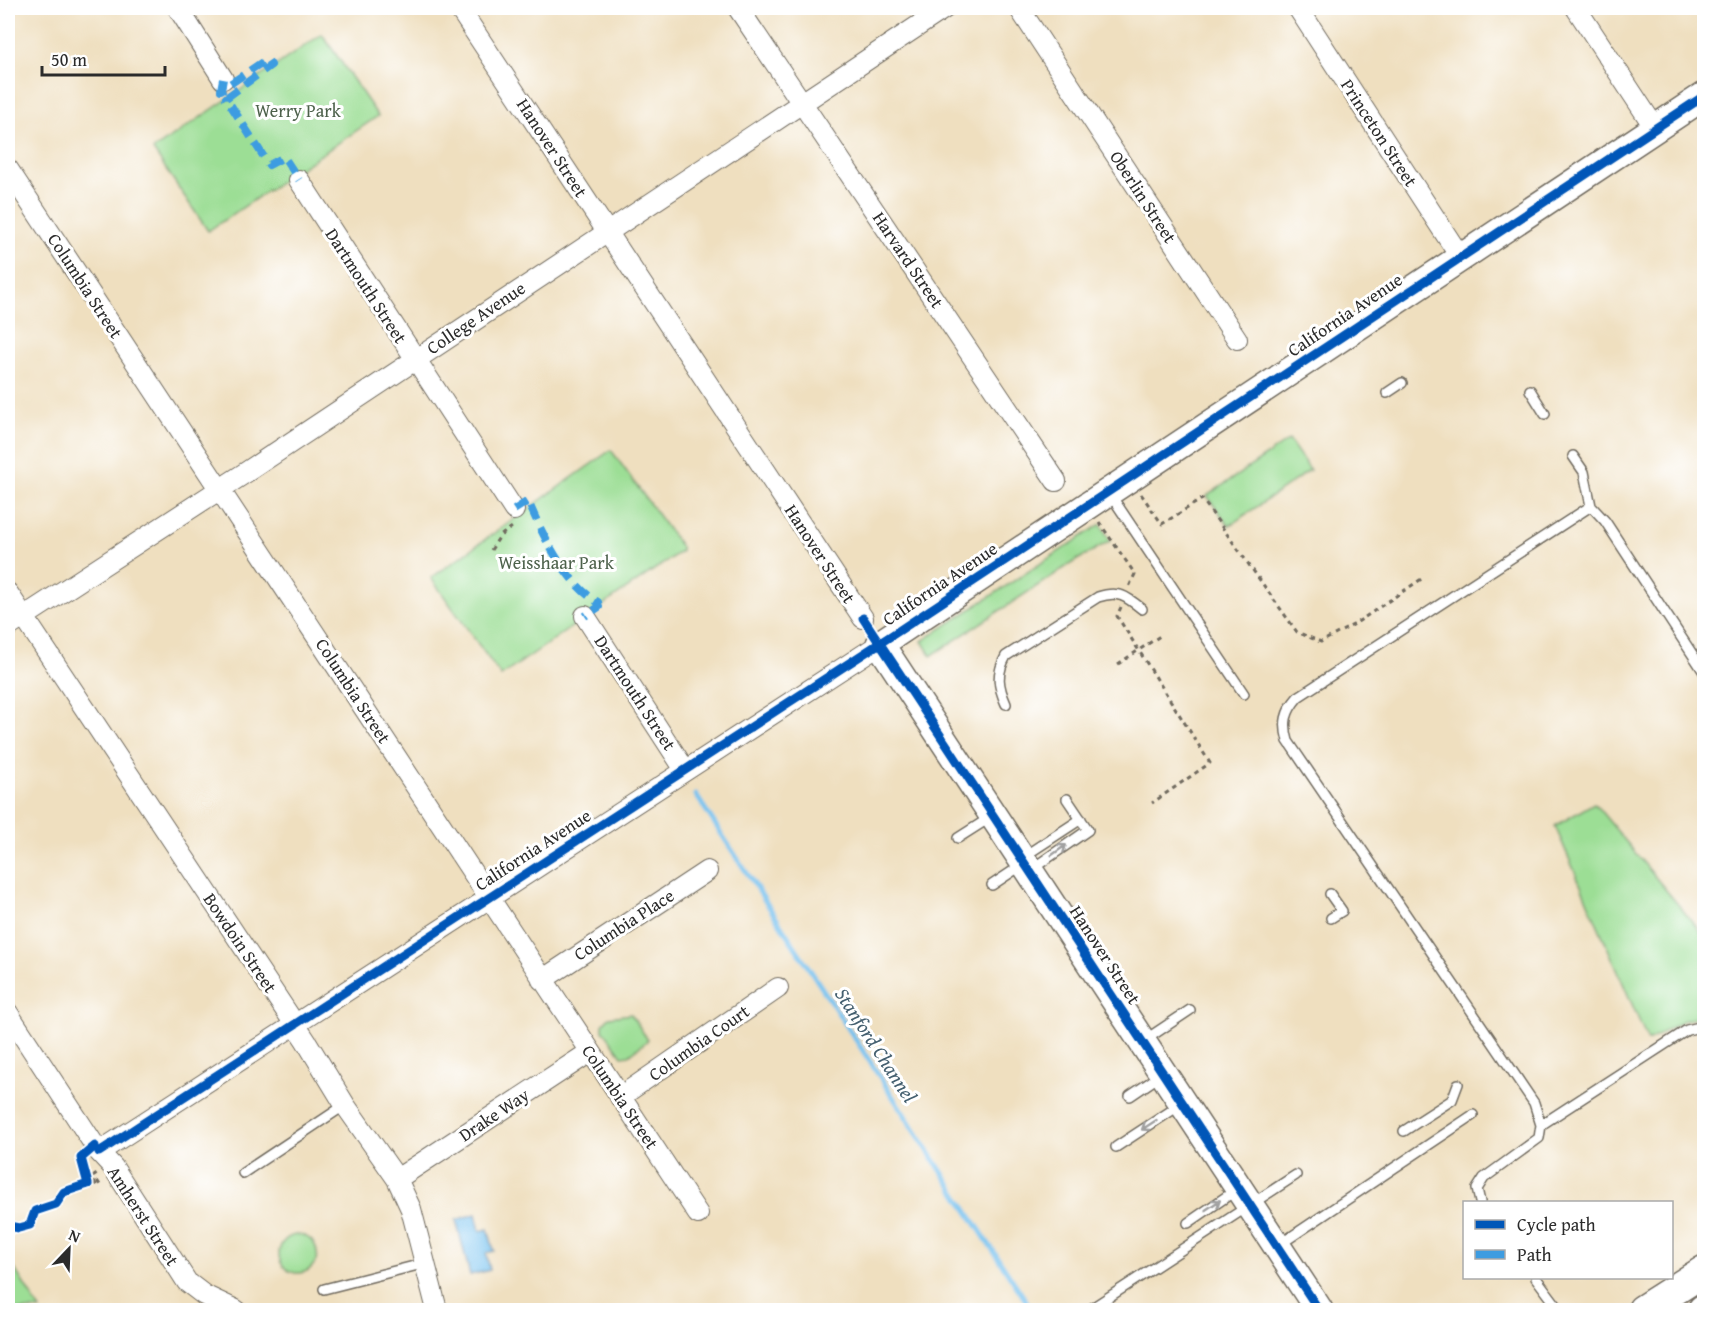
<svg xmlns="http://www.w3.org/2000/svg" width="1712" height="1318" viewBox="0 0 1712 1318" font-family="'Gentium Book Plus',serif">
<rect width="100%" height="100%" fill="#fff"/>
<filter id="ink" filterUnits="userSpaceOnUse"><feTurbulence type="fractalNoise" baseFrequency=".0167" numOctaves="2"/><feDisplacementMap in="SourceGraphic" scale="12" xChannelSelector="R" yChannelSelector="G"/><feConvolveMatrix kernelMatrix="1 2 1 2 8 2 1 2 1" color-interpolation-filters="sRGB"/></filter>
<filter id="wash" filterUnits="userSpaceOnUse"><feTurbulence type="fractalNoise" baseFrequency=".008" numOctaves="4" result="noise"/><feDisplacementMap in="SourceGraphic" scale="24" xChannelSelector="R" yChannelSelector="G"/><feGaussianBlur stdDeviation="1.35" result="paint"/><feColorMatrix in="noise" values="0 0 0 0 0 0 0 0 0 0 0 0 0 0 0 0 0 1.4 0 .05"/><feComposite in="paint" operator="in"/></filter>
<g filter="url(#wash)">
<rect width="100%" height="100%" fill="#efdfbf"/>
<path fill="#9cde95" stroke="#648460" stroke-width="1.5" d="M322 34 378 116 208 231 153 150Z
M1289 440 1310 470 1229 526 1207 496Z
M611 450 681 547V551L501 676 431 578Z
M1101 524 1110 541 1072 563 931 656 922 641Z
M1594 803 1704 936V1016L1682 1021 1648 1041 1555 826Z
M631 1014 648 1040 629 1055 622 1056 603 1030V1024L609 1017Z
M279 1254a19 19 0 1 1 38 0a19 19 0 1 1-38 0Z
M8 1258 40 1310H8Z"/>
<path fill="#75c1ef" stroke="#50768d" stroke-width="1.5" d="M476 1214 480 1231 488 1229 494 1251 486 1253 490 1270 470 1275 456 1220Z"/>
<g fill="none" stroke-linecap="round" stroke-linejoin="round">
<path stroke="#75c1ef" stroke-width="5" d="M696 795 1032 1310"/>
</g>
</g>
<g filter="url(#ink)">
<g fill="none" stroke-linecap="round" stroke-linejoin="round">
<defs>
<path id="lane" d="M1530 390 1545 414
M1387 393 1402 383
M1573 456 1584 472 1591 506 1605 521 1704 672
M1110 494 1244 694
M1006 704C998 686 996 674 1006 656L1098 597C1118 590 1126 596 1142 609
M958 838 991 817
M1023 857 1081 819
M1032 869 1088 830 1067 799
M992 885 1022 865
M1330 894 1342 911 1331 918
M1145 1040 1190 1010
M1130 1096 1161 1075
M1541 1125 1687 1030 1704 1026
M1404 1131 1452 1100 1458 1084
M1116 1147 1180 1105
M243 1173 345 1105
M1480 1202 1477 1189 1484 1178 1539 1138 1541 1125 1534 1103 1288 741C1283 723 1285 712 1298 697L1591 506
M1188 1223 1236 1190
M1279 1245 1473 1115
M1536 1278 1560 1310
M324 1289 426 1263
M1089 1310 1296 1175"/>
<path id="street" d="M178 8 223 79
M459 8 863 618
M738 8 1056 481
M1019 8 1237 339
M1298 8 1461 258
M1576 8 1655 128
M8 169 698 1214
M299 180 514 510
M8 593 306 1041 345 1105 397 1179 411 1209 437 1310
M585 616 685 770
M8 627 245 473 945 8
M542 980 707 871
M8 1013 99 1152 113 1167 187 1282 204 1295 236 1310
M620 1097 778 988
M99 1152 880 644
M397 1179 590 1052"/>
<path id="secondary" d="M1319 1310 880 644 1704 96"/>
<path id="primary" d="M1643 1310 1704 1271
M1703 1310H1704"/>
</defs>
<use href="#lane" stroke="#706a5f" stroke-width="12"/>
<use href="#street" stroke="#706a5f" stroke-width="22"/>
<use href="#secondary" stroke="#706a5f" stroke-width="30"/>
<use href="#primary" stroke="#706a5f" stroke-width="33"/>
<path stroke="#706a5f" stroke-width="3" stroke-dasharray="4.5 4.5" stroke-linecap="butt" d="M1141 494 1162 524 1202 499 1297 632 1321 642 1353 625 1423 578
M1099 522 1135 574 1129 587
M491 550 500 536 512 527
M1121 607 1117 616 1210 763 1152 803
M1118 664 1160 636
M87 1180 91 1178 97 1186 100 1185 94 1176 97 1174"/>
<use href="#lane" stroke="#fff" stroke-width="9"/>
<use href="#street" stroke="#fff" stroke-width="20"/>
<use href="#secondary" stroke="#fff" stroke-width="27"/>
<use href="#primary" stroke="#fff" stroke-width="30"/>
<path stroke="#3d9ce1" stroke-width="8" stroke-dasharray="15 8" stroke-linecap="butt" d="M223 79 221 90 267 59 271 65 226 98 269 165 284 157 299 180
M514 510 528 501C542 534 566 584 598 602L599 607 585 616"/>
<defs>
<path id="cycleway" d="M863 618 1319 1310
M99 1152 900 630 1704 96
M8 1231 9 1226 19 1228 30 1225 35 1211 56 1204 64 1192 88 1184 81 1158 95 1146"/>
</defs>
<use href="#cycleway" stroke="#fff" stroke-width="13"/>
<use href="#cycleway" stroke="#0057b8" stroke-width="9"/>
</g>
<defs><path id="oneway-shaft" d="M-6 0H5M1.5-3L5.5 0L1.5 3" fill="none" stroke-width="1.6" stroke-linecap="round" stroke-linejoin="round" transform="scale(1.5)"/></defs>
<g stroke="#a0a0a0">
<use href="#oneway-shaft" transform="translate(1059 850) rotate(-35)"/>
<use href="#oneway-shaft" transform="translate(1149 1125) rotate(147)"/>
<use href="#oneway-shaft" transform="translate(1213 1205) rotate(-34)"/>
</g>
</g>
<g text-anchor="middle" stroke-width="6" stroke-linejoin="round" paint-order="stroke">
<g font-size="18" fill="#4d614b" stroke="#fff">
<text x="298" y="117">Werry Park</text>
<text x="556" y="569">Weisshaar Park</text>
</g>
<g font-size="18" fill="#2b2b2b" stroke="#fff">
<text transform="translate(1379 133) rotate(57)" y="6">Princeton Street</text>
<text transform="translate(552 148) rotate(57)" y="6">Hanover Street</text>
<text transform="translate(1143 197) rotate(57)" y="6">Oberlin Street</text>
<text transform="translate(908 260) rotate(56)" y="6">Harvard Street</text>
<text transform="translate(85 286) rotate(57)" y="6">Columbia Street</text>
<text transform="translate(366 286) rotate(57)" y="6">Dartmouth Street</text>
<text transform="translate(1345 315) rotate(-34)" y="6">California Avenue</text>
<text transform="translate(476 318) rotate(-34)" y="6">College Avenue</text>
<text transform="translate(820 554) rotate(57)" y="6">Hanover Street</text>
<text transform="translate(940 584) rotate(-34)" y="6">California Avenue</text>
<text transform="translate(353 691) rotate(57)" y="6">Columbia Street</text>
<text transform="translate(635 693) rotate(57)" y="6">Dartmouth Street</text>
<text transform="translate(533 850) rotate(-33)" y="6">California Avenue</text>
<text transform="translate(624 925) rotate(-33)" y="6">Columbia Place</text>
<text transform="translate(240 943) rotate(56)" y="6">Bowdoin Street</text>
<text transform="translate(1105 955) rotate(57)" y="6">Hanover Street</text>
<text transform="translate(699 1043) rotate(-35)" y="6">Columbia Court</text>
<text transform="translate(620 1097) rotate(56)" y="6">Columbia Street</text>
<text transform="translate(494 1115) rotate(-34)" y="6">Drake Way</text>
<text transform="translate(143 1216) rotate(57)" y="6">Amherst Street</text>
</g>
<g font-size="20" font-style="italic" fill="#456070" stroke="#fff">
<text transform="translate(876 1045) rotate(57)" y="7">Stanford Channel</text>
</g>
</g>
<rect width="1712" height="1318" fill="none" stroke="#fff" stroke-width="30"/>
<rect x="1463" y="1201" width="210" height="78" fill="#ffffff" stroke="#aaaaaa" stroke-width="1.5"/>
<rect x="1475" y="1220" width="30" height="9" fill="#0057b8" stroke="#aaaaaa" stroke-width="1.5"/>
<text x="1517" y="1231" font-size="18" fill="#2b2b2b">Cycle path</text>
<rect x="1475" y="1250" width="30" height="9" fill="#3d9ce1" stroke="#aaaaaa" stroke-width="1.5"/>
<text x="1517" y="1261" font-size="18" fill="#2b2b2b">Path</text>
<g transform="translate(69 1249) rotate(23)" stroke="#ffffff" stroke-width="4.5" paint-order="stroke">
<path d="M0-4.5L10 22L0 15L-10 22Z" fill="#2b2b2b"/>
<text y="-9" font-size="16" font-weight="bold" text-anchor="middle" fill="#2b2b2b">N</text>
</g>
<path d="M42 66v9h123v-9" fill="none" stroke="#2b2b2b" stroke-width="3"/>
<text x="51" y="66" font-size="18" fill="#2b2b2b" stroke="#ffffff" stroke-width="4.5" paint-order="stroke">50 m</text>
</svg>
